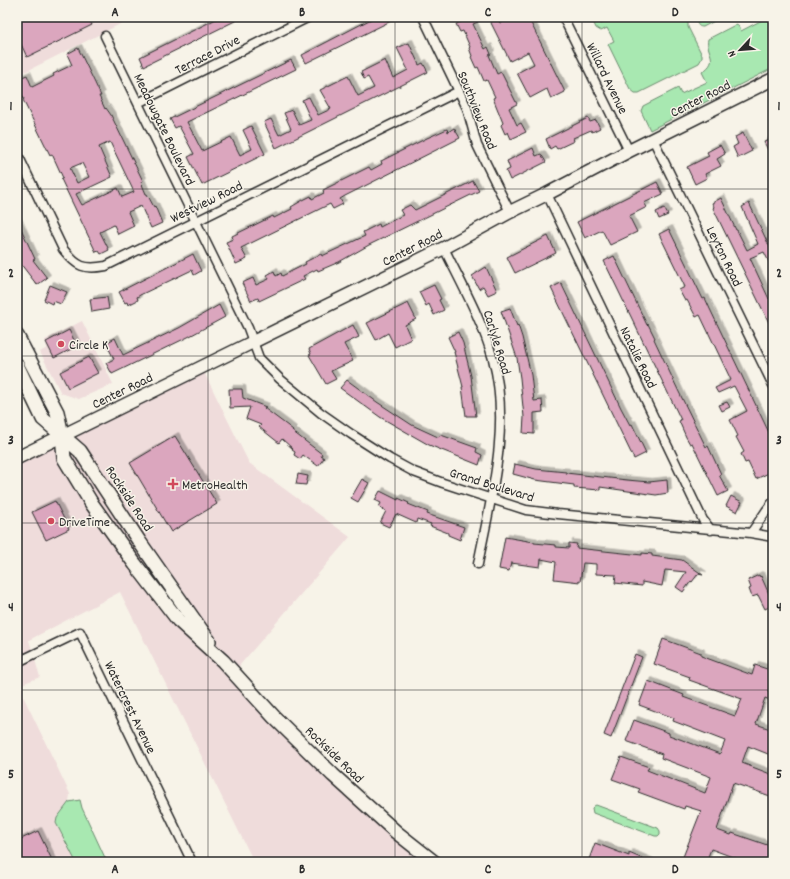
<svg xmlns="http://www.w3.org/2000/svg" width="790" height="879" viewBox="0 0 790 879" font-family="Dekko,sans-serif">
<defs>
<filter id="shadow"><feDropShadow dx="3.5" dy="-3.5" stdDeviation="0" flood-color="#0004"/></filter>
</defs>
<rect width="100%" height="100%" fill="#f7f3e8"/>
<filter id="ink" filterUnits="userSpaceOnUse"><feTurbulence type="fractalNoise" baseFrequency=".025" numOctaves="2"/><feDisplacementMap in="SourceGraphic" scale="8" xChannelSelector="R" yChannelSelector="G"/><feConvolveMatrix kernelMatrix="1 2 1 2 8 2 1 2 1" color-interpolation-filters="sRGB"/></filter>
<g filter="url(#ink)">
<path fill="#efdcdb" d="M17 17H134L17 76Z
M82 321 113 384 79 399 61 393 40 352 47 348 45 340Z
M202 368 249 463 350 537 233 673 434 862H254L120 592 29 640 40 677 17 686V458Z
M17 693 24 698 70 794 69 802 57 818 56 823 76 862H17Z"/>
<path fill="#a8e8b1" stroke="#6a8a6e" d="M591 17H597L601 24 608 21 606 17H688V27L702 55V58L699 63 639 93H635L630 89 608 44 614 41 607 28 601 31 596 28Z
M700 17H722L703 27C699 27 697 25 697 21Z
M766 17H773V68L650 130 641 111 643 106 678 88 681 94 707 82 702 72C721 60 705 52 708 39L737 24 741 31 766 18Z
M80 800 82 808 107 862H76L56 823 57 818 69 802Z
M596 805 658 828 660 831V834L658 836H655L593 813 592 808 594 806Z"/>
<path fill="#dba6be" stroke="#2b2b2b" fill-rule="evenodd" filter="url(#shadow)" d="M17 17H88L92 25 27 57 19 40 17 41Z
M220 17H243L144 66 140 57Z
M375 17H399L306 63 302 55Z
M472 17H476L478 22 473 24 485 49 488 47 491 54 489 55 497 74 501 72 517 104 509 108 517 125 521 123 526 132 511 139 508 132 505 134 501 125 503 123 493 98 495 97 487 80 484 81 478 67 476 68 471 57 472 56 469 48 470 47 463 31 460 32 456 24Z
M497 17 500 23 513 17H528L565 92 551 99 547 89 530 98 517 73 534 64 528 52 510 61 490 21Z
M409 43 419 65 423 63 428 72 276 148 264 122 271 119 279 135 291 129 284 113 292 110 299 125 311 120 302 100 309 97 318 115 331 109 320 90 348 76 358 96 374 88 368 77 364 79 361 72 385 60 393 78 408 70 397 48Z
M78 48 95 83 101 96H99L105 109 106 108 111 115 143 181 141 182 146 194H147L154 207 155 206 162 223 151 228 141 206 128 212 134 226 118 234 114 225 100 232 109 250 101 254 99 251 96 252 61 179 63 178 52 154 50 155 23 100 24 99 17 84V79L27 75 32 87 54 76 53 74 72 65 67 54ZM110 142 134 192 122 197 118 188 82 205 76 194 112 177 99 147ZM82 163 89 177 77 183 70 168Z
M291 60 296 69 187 122 202 151 231 137 240 155 252 149 243 130 251 126 265 154 202 185 188 157 194 154 179 126 175 128 170 119Z
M588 118 590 122 596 120 600 128 592 132 591 130 573 138 574 141 557 149 555 146 550 149 546 139Z
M454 128 460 138 345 196 340 199 343 204 333 209 330 204 241 248 247 259 236 264 226 242 233 239 232 236 273 216 274 218 292 209 291 207 303 200 311 196 312 199 324 193 323 190 369 167 371 170 382 164 381 161 427 138 447 129 448 132Z
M743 133 752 151 738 158 733 147 738 144 735 137Z
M773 138V160L764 142Z
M720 145 725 154 717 159 721 166 705 174 707 178 695 184 687 167 709 156 707 152Z
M533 148 536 156 541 154 546 162 510 180 506 171 510 169 507 161Z
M473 181 479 191 369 245 339 262 318 271 317 269 303 276 305 279 259 301 258 298 251 301 242 283 253 278 256 285 269 279 267 275 274 271 276 276 281 273 282 276 306 264 305 262 321 254 322 256 365 236 363 232 379 224 380 227 403 215 400 210 410 205 415 210Z
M657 182 663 194 644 203 647 207 629 216 637 232 610 245 602 230 585 238 577 222Z
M721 198 736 230H737L747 250 758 244 742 207 749 203 773 254V270L764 252 750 258 769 299 773 297V331L713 208 714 207 712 203Z
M664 208 668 215 659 219 656 212Z
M17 220 35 259 33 260 47 278 37 285 20 263 17 265Z
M669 229 703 299 705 298 710 309 773 441V471L756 479 748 462 745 463 741 454 744 452 736 437 738 436 730 420 747 411 734 386 718 393 715 388 731 380 700 315 696 317 687 300 685 301 679 290 685 287 659 234Z
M548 236 556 253 515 273 507 257Z
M193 254 201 271 194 275 192 270 140 295 137 297 138 300 128 305 127 302 125 303 119 292Z
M614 256 647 325 648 324 655 338 654 339 679 392 706 447 708 446 721 474 719 475 728 491 718 496 692 443 690 444 686 437 679 421 681 420 604 261Z
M486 267 497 291 488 295 483 286 479 289 472 276Z
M561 283 621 408 630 425 632 424 646 453 634 459 551 288Z
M50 285 67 292 61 304 53 301 52 304 44 300Z
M434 285 441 299 439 300 444 310 434 315 429 304 426 306 419 292Z
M107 297 109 309 92 312 90 299Z
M408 303 416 319 405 325 411 339 395 347 388 333 376 340 367 323Z
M219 305 225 317 188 337 112 374 106 363 114 359 106 343 115 338 123 355 179 328Z
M510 308 517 326 518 325 522 337 531 375 534 401 542 400 543 412 534 413V434L523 433 524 417 520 378 517 358 501 311Z
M353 325 359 337 344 344 353 361 331 371 336 379 326 384 309 355 311 354 309 349Z
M69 330 77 346 54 358 46 342Z
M458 332 463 343 471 376 476 416H466L462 387H463L454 352H455L448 337Z
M89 357 98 373 68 388 60 372Z
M347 380 377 402 412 425 438 437 441 435 477 448 476 452 482 455 479 465 429 445 380 417 340 388Z
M229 389H242L243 398 266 407 264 408 288 426 293 430 292 431 322 454 321 456 324 458 318 466 303 455 300 459 294 455 295 452 292 450 293 449 282 439 279 443 259 427 261 425 246 419 250 407 230 408Z
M727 402 730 407 722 411 719 405Z
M175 436 217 504 171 532 130 463Z
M515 464 536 469 566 472V473L627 480 649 482 667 480 668 493 656 495 600 487V490L574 488V485L535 480 513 474Z
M298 474 308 476 306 485 296 484Z
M362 479 369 483 358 502 351 498Z
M380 491 398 500V498L409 503 408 504 428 512 427 514 464 527 460 540 448 535V533L430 526 431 524 417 519 416 523 396 514 389 527 380 523 386 511 379 507 381 503 375 500Z
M731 496 742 502 737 512 726 506Z
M55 501 69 529 46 540 32 512Z
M505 537 534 542V543L556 545V547L569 548V543L577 544 576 548 642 555V553L652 554V556L682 560 703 575 698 574 692 582 691 581 683 592 676 587 686 572 665 570 662 586 642 582V586L615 583 616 575 596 574V564L583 563 580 582 554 579 556 562 541 559 540 567 511 563 509 571 499 569Z
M759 575 760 577 761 576 773 603V605L765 609 758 595 752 597 749 589 751 588 748 580Z
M663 639 701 653V656L752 675 755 665 773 671V678L768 692 773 694V701L765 698 756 724 773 730V756L748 746 742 763 773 775V797L733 783 717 830 731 835 732 833 773 847V862H746L711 849 706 862H681L701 811 685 806 684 809 638 792 640 789 612 779 621 757 649 767 647 770 705 793 711 777 661 758 662 754 626 741 634 720 669 733V735L720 754 725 741 673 721 674 718 639 705 648 681 684 695 683 697 735 716 742 699 689 680 690 677 654 664Z
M635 654 642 657 611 738 604 735Z
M38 831 53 862H17V841Z
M595 843 629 856V853L650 862H588Z"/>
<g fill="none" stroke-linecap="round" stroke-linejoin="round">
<defs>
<path id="street" d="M423 17 467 108 477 145 510 212
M563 17 629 151
M105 36 248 328 259 358 280 379 321 413 351 434 390 459 414 472 443 483 526 510 558 514 751 533 773 537
M138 103 309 17
M653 139 773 385
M17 153 63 249C77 267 84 270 106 266L459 91
M547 194 703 520 711 530
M444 248C462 285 482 320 493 359 511 426 491 498 478 564
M751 533 766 511 773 502
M17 650 22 660 80 632 192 862"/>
<path id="secondary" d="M17 458 444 248 510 212 547 194 629 151 773 79"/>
<path id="primary" d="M17 336 57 412 62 435 64 458 92 504 135 564 178 620 223 661 274 717 333 775 396 832 434 862
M17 365 43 419 80 451 139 541 209 641"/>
</defs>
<use href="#street" stroke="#2b2b2b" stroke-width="11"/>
<use href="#secondary" stroke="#2b2b2b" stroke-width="15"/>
<use href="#primary" stroke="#2b2b2b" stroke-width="16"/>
<use href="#street" stroke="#f7f3e8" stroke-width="8"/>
<use href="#secondary" stroke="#f7f3e8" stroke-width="12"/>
<use href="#primary" stroke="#f7f3e8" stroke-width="13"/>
</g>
</g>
<path fill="none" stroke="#2b2b2b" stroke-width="1" stroke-opacity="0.55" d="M208 17V862M395 17V862M582 17V862M17 189H773M17 356H773M17 523H773M17 690H773"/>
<g fill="#d1495b" stroke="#f7f3e8" stroke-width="1.5">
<circle cx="61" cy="344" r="4"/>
<path d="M171 478h4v4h4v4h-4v4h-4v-4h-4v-4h4z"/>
<circle cx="51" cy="521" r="4"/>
</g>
<g text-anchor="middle" stroke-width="3" stroke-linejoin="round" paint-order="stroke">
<g font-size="14" fill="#2b2b2b" stroke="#f7f3e8">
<text transform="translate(207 54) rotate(-27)" y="5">Terrace Drive</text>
<text transform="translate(608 78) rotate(64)" y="5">Willard Avenue</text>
<text transform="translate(700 98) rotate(-27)" y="5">Center Road</text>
<text transform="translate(478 110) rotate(68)" y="5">Southview Road</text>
<text transform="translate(165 129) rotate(64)" y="5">Meadowgate Boulevard</text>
<text transform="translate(206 201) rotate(-26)" y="5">Westview Road</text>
<text transform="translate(412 247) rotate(-27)" y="5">Center Road</text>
<text transform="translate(725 256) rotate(64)" y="5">Leyton Road</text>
<text transform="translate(498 342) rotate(73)" y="5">Carlyle Road</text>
<text transform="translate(639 357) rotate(64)" y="5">Natalie Road</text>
<text transform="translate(122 390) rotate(-26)" y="5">Center Road</text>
<text transform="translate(492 484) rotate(17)" y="5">Grand Boulevard</text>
<text transform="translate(130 498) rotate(57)" y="5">Rockside Road</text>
<text transform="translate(131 707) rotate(64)" y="5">Watercrest Avenue</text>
<text transform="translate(335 754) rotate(44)" y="5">Rockside Road</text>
</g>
<g font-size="14" fill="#2b2b2b" stroke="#f7f3e8" text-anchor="start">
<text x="69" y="349">Circle K</text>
<text x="182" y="489">MetroHealth</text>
<text x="59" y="526">DriveTime</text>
</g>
</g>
<rect width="790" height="879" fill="none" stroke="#f7f3e8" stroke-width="44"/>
<g transform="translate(740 50) rotate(244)" stroke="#f7f3e8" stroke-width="3" paint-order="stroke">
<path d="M0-3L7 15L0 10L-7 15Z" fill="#2b2b2b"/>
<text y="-6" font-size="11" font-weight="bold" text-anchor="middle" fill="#2b2b2b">N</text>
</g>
<rect x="22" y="22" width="746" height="835" fill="none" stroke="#2b2b2b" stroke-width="1.5"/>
<g font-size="13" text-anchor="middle" font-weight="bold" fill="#2b2b2b">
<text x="115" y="16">A</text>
<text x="302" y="16">B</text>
<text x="488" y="16">C</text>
<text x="675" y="16">D</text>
<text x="11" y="110">1</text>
<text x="779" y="110">1</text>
<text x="11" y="277">2</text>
<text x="779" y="277">2</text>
<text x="11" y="444">3</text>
<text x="779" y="444">3</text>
<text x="11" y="611">4</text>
<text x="779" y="611">4</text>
<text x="11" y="778">5</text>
<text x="779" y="778">5</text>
<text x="115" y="873">A</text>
<text x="302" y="873">B</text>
<text x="488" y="873">C</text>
<text x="675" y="873">D</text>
</g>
</svg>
